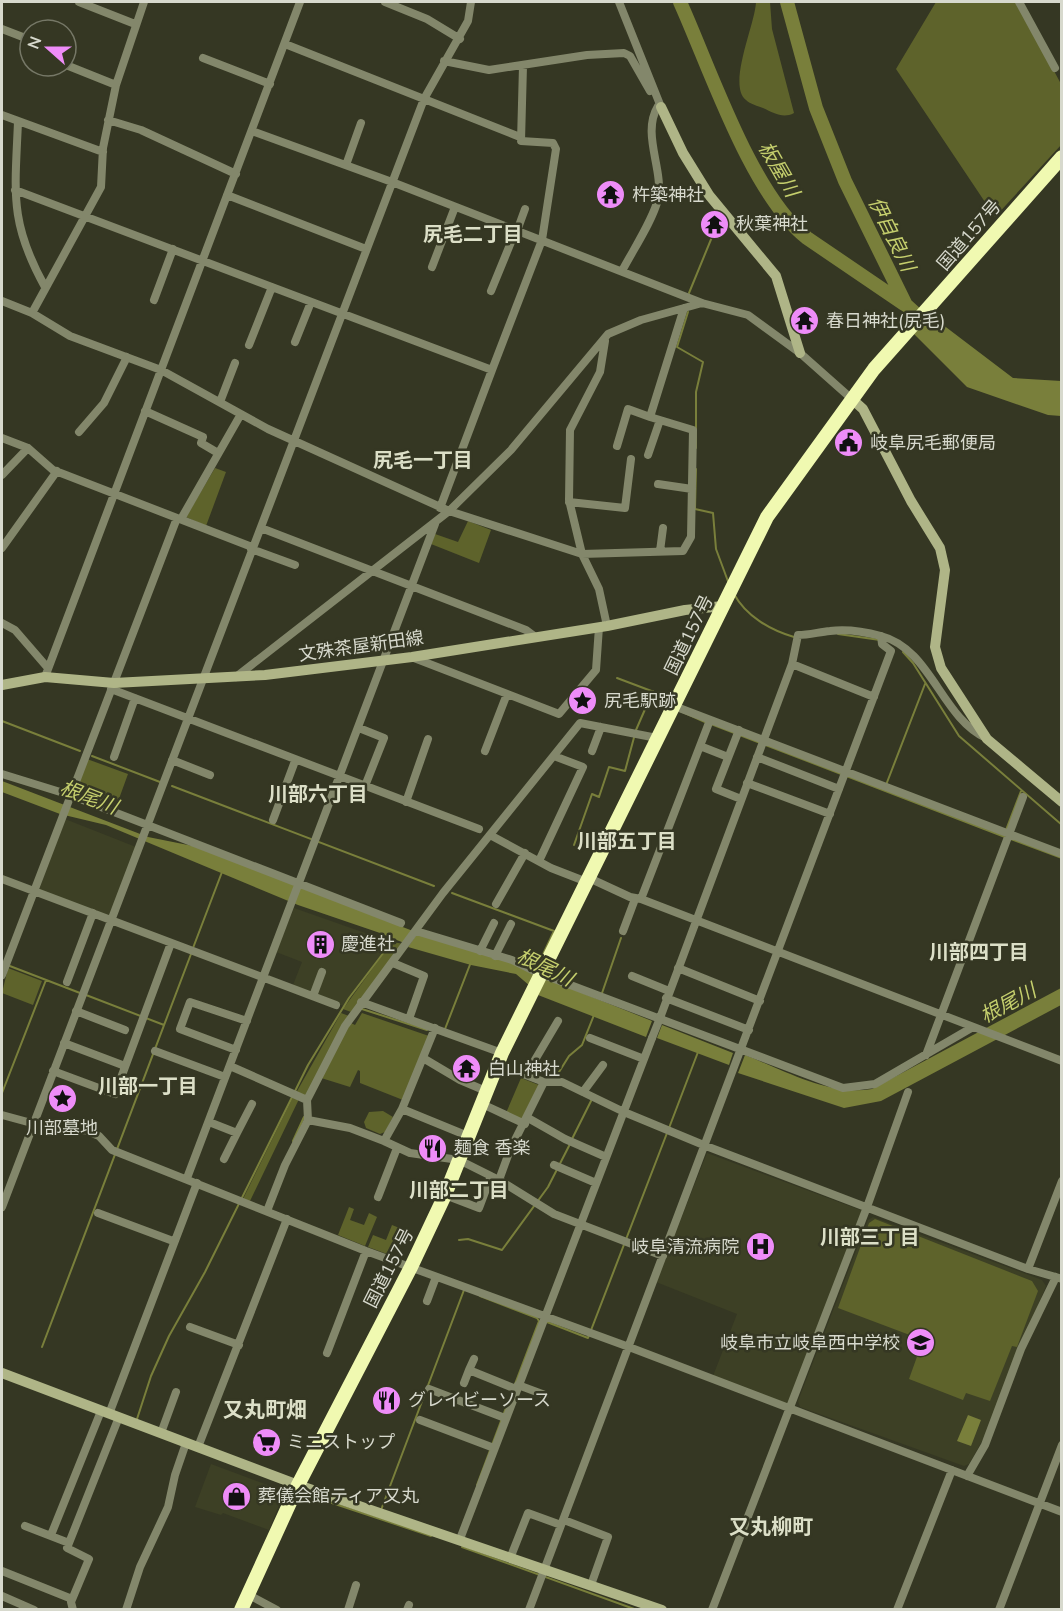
<svg xmlns="http://www.w3.org/2000/svg" width="1063" height="1611" viewBox="0 0 1063 1611" font-family="'Nunito Sans','Noto Sans JP',sans-serif">
<rect width="100%" height="100%" fill="#353723"/>
<path fill="#3d4025" d="M65 819 136 847 109 917 39 890Z
M294 908 368 934 385 949 343 1006 293 985 302 962 276 952Z
M707 1153 863 1211 788 1405 713 1376 737 1314 656 1282Z
M873 1217 1042 1280 1046 1286 985 1436 969 1464 964 1466 800 1407 798 1401 868 1220Z
M211 1464 273 1487 279 1505 269 1530 223 1513 221 1515 195 1507Z"/>
<path fill="#5e632b" d="M756 2H770L772 29 794 113C783 119 774 113 763 108 758 106 750 104 746 100 727 85 755 25 756 2Z
M936 2H1017L1061 84V145L995 217 896 69Z
M215 468 226 472 206 526 186 517Z
M468 521 491 530 479 563 431 544 435 534 458 542Z
M87 759 128 774 116 807 76 791Z
M392 942 404 944 351 1012 343 1009Z
M8 968 42 981 33 1005 2 993Z
M341 1013 349 1016 306 1097 296 1093Z
M362 1013 429 1036 403 1100 360 1083V1071L358 1070 350 1087 318 1077 349 1022 355 1025Z
M521 1078 539 1085 524 1121 506 1113Z
M294 1095 300 1097 250 1201 243 1199Z
M383 1111 393 1117 385 1132 380 1134 366 1128 364 1122 369 1112Z
M349 1207 354 1209 350 1220 364 1225 369 1213 377 1217 365 1246 338 1235Z
M875 1219 1032 1281 1038 1291 1017 1347 1012 1346 990 1401 966 1393 963 1400 909 1379 923 1340 838 1308 869 1223Z
M392 1225 407 1231 400 1248 391 1245 387 1254 368 1247 373 1235 386 1240Z"/>
<path fill="#797f3b" d="M930 315 1013 378 1061 381V416L1048 415 967 387 913 333Z
M2 781 148 837 193 846 413 931 404 943 380 933 298 905 106 825 60 814 2 792Z
M417 934 511 962 535 974 530 986 516 974 471 965 408 947Z
M545 978 652 1021 646 1037 538 995Z
M1061 988V1005L881 1101 844 1108 738 1073 745 1055C786 1071 828 1096 872 1089Z
M662 1025 733 1053 729 1065 657 1038Z
M968 1415 981 1420 971 1446 957 1441Z"/>
<g fill="none" stroke-linecap="round" stroke-linejoin="round">
<path stroke="#797f3b" stroke-width="2" d="M689 293 712 237
M688 312 677 347 703 362 696 392V448
M696 469 695 509 713 513 716 549 729 584
M734 594C746 616 770 630 794 637
M838 634 880 640
M903 652 913 663 959 736 1062 825
M617 678 670 698
M678 710 705 722
M2 721 80 751
M711 724 1005 837
M92 756 160 782
M886 785 925 684
M172 786 434 886
M1006 830 1021 791
M1011 839 1062 858
M574 845 592 794 599 797 609 767 625 771 636 730 653 691
M452 893 554 931 538 965
M193 948 222 872
M2 963 80 993
M86 995 164 1025
M601 996 621 938
M362 1009 427 1030
M445 1029 471 962
M554 1080 569 1056 582 1045 594 1015
M2 1093 46 980
M669 1128 698 1052
M572 1139 592 1099
M293 1141 304 1117
M459 1240 468 1239 502 1250 548 1187 570 1144
M480 1296 537 1318 539 1321 515 1384
M547 1322 588 1338 667 1133
M42 1347 191 954
M137 1419 151 1376 169 1336 205 1272 308 1065 349 998 394 939
M477 1485 513 1389
M317 1498 431 1536
M381 1510 464 1290
M462 1547 637 1610"/>
<path stroke="#797f3b" stroke-width="14" d="M680 2C710 68 751 194 807 238L904 304
M787 2 816 108 845 181 906 305 928 325"/>
<path stroke="#83876b" stroke-width="8" d="M79 2 135 24
M385 2 427 19 460 39
M619 2 661 107 658 106C641 134 664 169 658 199 653 220 633 250 622 271
M1019 2 1055 68
M2 29 28 39
M285 44 520 137
M203 58 270 84
M444 61 489 70 587 55 624 53 630 56 650 91
M66 65 116 85
M46 72 48 66
M2 115 103 152
M108 120 141 130 236 174
M18 122C15 193 9 222 45 287
M252 131 392 182 702 303 748 315 800 353 853 400
M346 165 361 123
M15 190 492 370 542 240 556 149 553 143 521 141 523 66
M227 195 366 249
M517 231 525 209
M432 267 455 207
M491 291 516 230
M154 300 173 249
M2 301 32 313 70 336 161 370 268 429 449 511 582 554 683 551 691 537 693 430 650 417 684 308
M32 313 101 187 103 148 116 85 144 2
M605 341 600 372 570 430 569 500 582 554 599 589 607 626
M295 342 311 302
M249 345 272 287
M220 402 235 363
M145 411 203 437 201 443 218 453
M79 432 104 403 127 357
M2 438 28 448 53 470 252 547
M617 446 628 409 650 417
M648 455 660 420
M2 475 28 448
M658 484 692 489
M569 502 625 508 631 459
M440 508 492 370
M181 519 241 414
M261 528 526 630 534 636
M2 548 57 471
M251 549 295 565
M660 551 663 528
M2 623 15 630 47 667
M414 658 559 714 596 670 599 627
M792 664 874 697
M45 677 300 2
M236 677 449 511 511 450 608 334 641 320 702 303
M111 689 479 829
M674 706 1062 854
M359 728 384 738 365 786
M739 730 716 789 741 799
M700 746 728 757
M485 751 507 694
M592 751 601 727
M114 757 135 698
M757 757 839 789
M172 760 210 775
M2 774 70 795 401 923
M747 783 830 814
M406 802 428 739
M273 820 295 761
M490 835 551 868 587 882
M539 861 583 767 554 756
M589 878 630 897 641 899 1062 1061
M2 879 336 1005
M641 899 710 720
M496 904 525 853
M416 931 512 960 536 972 843 1088 875 1084 973 1027
M623 931 635 899
M480 951 494 923
M495 956 511 924
M393 963 424 976 409 1019
M678 968 760 1001
M2 975 177 518
M632 976 669 991
M67 982 93 913
M313 996 322 972
M666 998 749 1030
M361 1002 502 1053
M76 1011 125 1030
M660 1018 792 664 798 635C809 635 819 632 830 631 845 629 866 632 881 636 931 649 941 717 986 738
M590 1038 644 1059
M64 1043 125 1066
M236 1050 180 1029 190 1002 247 1021
M155 1051 225 1077
M926 1055 1023 797
M423 1058 460 1080 486 1091
M497 1064 544 1082H562L624 1112 706 1146 1028 1269 1062 1279
M230 1066 307 1100
M53 1071 115 1094 171 943
M526 1075 558 1021
M583 1092 603 1065
M480 1103 525 1124
M402 1109 468 1136
M2 1115 61 1131 85 1130 99 1136 112 1150 366 1251 629 1347 1062 1512
M528 1118 565 1139 606 1157
M308 1120 350 1128 384 1141 402 1109 435 1028
M209 1122 237 1133 252 1104
M384 1141 410 1153 459 1160 499 1180 510 1150 544 1082
M224 1159 237 1133
M554 1165 596 1183
M187 1178 435 524
M499 1180 554 1214 663 1256
M445 1195 479 1208 491 1176
M378 1197 397 1148
M2 1207 424 99 468 21 471 2
M267 1211 285 1165 308 1120 307 1100 345 1026 443 893 580 723 657 738
M98 1213 173 1241
M1028 1269 1062 1181
M427 1301 436 1277
M190 1327 239 1345
M327 1353 366 1251
M474 1359 469 1370 516 1389
M464 1383 469 1370
M518 1385 545 1395
M429 1389 505 1418
M109 1414 197 1183
M420 1420 494 1448
M161 1433 176 1392
M198 1447 287 1219
M967 1476 985 1445 1021 1349 1056 1277
M564 1520 608 1537 591 1585
M25 1526 69 1543
M51 1535 101 1411
M460 1539 652 1038
M511 1556 528 1513 561 1525
M2 1571 72 1599
M247 1594 277 1610
M2 1596 34 1610
M73 1610 71 1602 89 1559 67 1548 119 1417
M126 1610 140 1567 168 1507 175 1475 186 1443
M348 1610 356 1585
M407 1610 409 1605
M529 1610 891 651 882 644 881 636
M712 1610 867 1207 908 1092
M897 1610 952 1470
M999 1610 1062 1445"/>
<path stroke="#afb587" stroke-width="10" d="M661 107 683 153 709 195 776 276 800 353
M853 400 863 409 911 501 940 548 945 570 935 647 941 668 987 739 1062 802
M2 685 45 677 114 683 265 675 412 657 607 626 685 610 723 606
M2 1373 298 1485 662 1610"/>
<path stroke="#f0f9b1" stroke-width="14" d="M241 1610 298 1485 411 1267 445 1195 502 1053 767 517 874 369 1062 157"/>
<path stroke="#83876b" stroke-width="8" d="M652 1038 660 1018"/>
</g>
<defs>
<symbol id="temple-disc" viewBox="-11 -11 22 22"><circle r="9.5" fill="#ee8cf8" stroke="#353723"/><path d="M0-6L5-2H3V0L6.5 2.5H4V6H1.5V3h-3V6H-4V2.5H-6.5L-3 0V-2H-5Z" fill="#111"/></symbol>
<symbol id="civic-disc" viewBox="-11 -11 22 22"><circle r="9.5" fill="#ee8cf8" stroke="#353723"/><path d="M-.6-6.5H3V-4.5H.6V-3L4-1V1h2V6H-6V1h2V-1L-.6-3ZM-1.2 2.5V6h2.4V2.5Z" fill="#111"/></symbol>
<symbol id="sight-disc" viewBox="-11 -11 22 22"><circle r="9.5" fill="#ee8cf8" stroke="#353723"/><path d="M0-6L1.8-2.2L6-1.7L2.9 1.2L3.7 5.4L0 3.3L-3.7 5.4L-2.9 1.2L-6-1.7L-1.8-2.2Z" fill="#111"/></symbol>
<symbol id="building-disc" viewBox="-11 -11 22 22"><circle r="9.5" fill="#ee8cf8" stroke="#353723"/><path d="M-4-6H4V6H1V3H-1V6H-4ZM-2.5-4.3h1.7v1.8h-1.7ZM.8-4.3h1.7v1.8H.8ZM-2.5-1h1.7V.8h-1.7ZM.8-1h1.7V.8H.8Z" fill="#111"/></symbol>
<symbol id="restaurant-disc" viewBox="-11 -11 22 22"><circle r="9.5" fill="#ee8cf8" stroke="#353723"/><path d="M-5-6h1v4h1v-4h1v4h1v-4h1v5L-1.5 .5V6h-2V.5L-5-1ZM5-6V6H3V1.5H1.5Q1.5-4 5-6Z" fill="#111"/></symbol>
<symbol id="hospital-disc" viewBox="-11 -11 22 22"><circle r="9.5" fill="#ee8cf8" stroke="#353723"/><path d="M-5-5h3v3.5h4V-5h3V5h-3V1.5h-4V5h-3Z" fill="#111"/></symbol>
<symbol id="school-disc" viewBox="-11 -11 22 22"><circle r="9.5" fill="#ee8cf8" stroke="#353723"/><path d="M0-5L7-2L0 1L-7-2ZM-4 1L0 2.5L4 1V4Q0 6-4 4Z" fill="#111"/></symbol>
<symbol id="supermarket-disc" viewBox="-11 -11 22 22"><circle r="9.5" fill="#ee8cf8" stroke="#353723"/><path d="M-6-5.5h2.5l.6 2H6L4.5 2H-2.5L-4.4-4H-6ZM-1.5 3.2a1.3 1.3 0 1 0 .1 0ZM3 3.2a1.3 1.3 0 1 0 .1 0Z" fill="#111"/></symbol>
<symbol id="shop-disc" viewBox="-11 -11 22 22"><circle r="9.5" fill="#ee8cf8" stroke="#353723"/><path d="M-5-2.5h2.3a2.7 3.5 0 0 1 5.4 0H5L5.5 6h-11ZM-1.5-2.5h3a1.5 2.3 0 0 0-3 0Z" fill="#111"/></symbol>
</defs>
<g fill-rule="evenodd">
<use href="#temple-disc" x="594" y="178" width="33" height="33"/>
<use href="#temple-disc" x="698" y="208" width="33" height="33"/>
<use href="#temple-disc" x="788" y="304" width="33" height="33"/>
<use href="#civic-disc" x="832" y="426" width="33" height="33"/>
<use href="#sight-disc" x="566" y="684" width="33" height="33"/>
<use href="#building-disc" x="304" y="928" width="33" height="33"/>
<use href="#temple-disc" x="450" y="1052" width="33" height="33"/>
<use href="#sight-disc" x="46" y="1082" width="33" height="33"/>
<use href="#restaurant-disc" x="416" y="1132" width="33" height="33"/>
<use href="#hospital-disc" x="744" y="1230" width="33" height="33"/>
<use href="#school-disc" x="904" y="1326" width="33" height="33"/>
<use href="#restaurant-disc" x="370" y="1384" width="33" height="33"/>
<use href="#supermarket-disc" x="250" y="1426" width="33" height="33"/>
<use href="#shop-disc" x="220" y="1480" width="33" height="33"/>
</g>
<g text-anchor="middle" stroke-width="5" stroke-linejoin="round" paint-order="stroke">
<g font-size="18" fill="#d7d9cd" stroke="#353723" text-anchor="start">
<text x="632" y="201">杵築神社</text>
<text x="736" y="230">秋葉神社</text>
<text x="826" y="327">春日神社(尻毛)</text>
<text x="870" y="449">岐阜尻毛郵便局</text>
<text x="604" y="707">尻毛駅跡</text>
<text x="341" y="950">慶進社</text>
<text x="488" y="1075">白山神社</text>
<text x="62" y="1134" text-anchor="middle">川部墓地</text>
<text x="454" y="1154">麺食 香楽</text>
<text x="739" y="1253" text-anchor="end">岐阜清流病院</text>
<text x="900" y="1349" text-anchor="end">岐阜市立岐阜西中学校</text>
<text x="408" y="1406">グレイビーソース</text>
<text x="287" y="1448">ミニストップ</text>
<text x="258" y="1502">葬儀会館ティア又丸</text>
</g>
<g font-size="18" fill="#d7d9cd" stroke="#353723">
<text transform="translate(969 235) rotate(-49)" y="6">国道157号</text>
<text transform="translate(689 635) rotate(-64)" y="6">国道157号</text>
<text transform="translate(361 646) rotate(-8)" y="6">文殊茶屋新田線</text>
<text transform="translate(389 1268) rotate(-63)" y="6">国道157号</text>
</g>
<g font-size="20" font-style="italic" fill="#c5cf6d" stroke="#353723">
<text transform="translate(779 169) rotate(60)" y="7">板屋川</text>
<text transform="translate(892 234) rotate(64)" y="7">伊自良川</text>
<text transform="translate(89 797) rotate(21)" y="7">根尾川</text>
<text transform="translate(545 967) rotate(26)" y="7">根尾川</text>
<text transform="translate(1008 1003) rotate(-28)" y="7">根尾川</text>
</g>
<g font-size="20" font-weight="bold" fill="#dcdfc7" stroke="#353723">
<text x="473" y="241">尻毛二丁目</text>
<text x="423" y="467">尻毛一丁目</text>
<text x="318" y="801">川部六丁目</text>
<text x="627" y="848">川部五丁目</text>
<text x="979" y="959">川部四丁目</text>
<text x="148" y="1093">川部一丁目</text>
<text x="459" y="1197">川部二丁目</text>
<text x="870" y="1244">川部三丁目</text>
</g>
<g font-size="21" font-weight="bold" fill="#dcdfc7" stroke="#353723">
<text x="265" y="1417">又丸町畑</text>
<text x="771" y="1534">又丸柳町</text>
</g>
</g>
<rect width="1063" height="1611" fill="none" stroke="#d7d9cd" stroke-width="6"/>
<g transform="translate(48 48) rotate(291)"><circle r="28" fill="#353723" stroke="#767867" stroke-width="1.5"/>
<path d="M0-4.5L10 22L0 15L-10 22Z" fill="#ee8cf8"/>
<text y="-9" font-size="16" font-weight="bold" text-anchor="middle" fill="#d7d9cd">N</text>
</g>
</svg>
